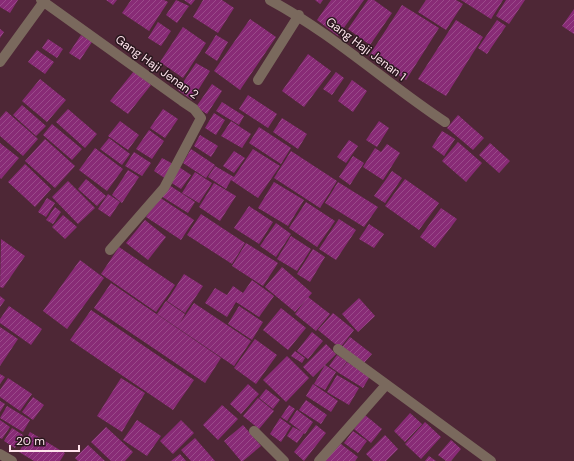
<svg xmlns="http://www.w3.org/2000/svg" width="574" height="461" viewBox="0 0 574 461" font-family="'DM Sans',sans-serif">
<defs>
<pattern id="building-hatch" width="6" height="6" patternUnits="userSpaceOnUse"><rect width="6" height="6" fill="#882b76"/><path d="M-1 1l2-2M0 6l6-6M5 7l2-2" fill="none" stroke="#9a4a8a"/></pattern>
</defs>
<rect width="100%" height="100%" fill="#4e2736"/>
<path fill="url(#building-hatch)" d="M0 0H18L10 13 0 7Z
M106 0H117L113 5Z
M131 0H164L168 2 149 31 122 13Z
M176 0 189 6 177 23 166 15Z
M184 0H195L191 5Z
M203 0H222L234 8 218 33 193 17Z
M315 0H323L320 4Z
M331 0H364L338 36 317 20Z
M368 0H374L392 13 370 45 348 29Z
M426 0H456L463 4 446 30 418 12Z
M461 0H503L491 19Z
M506 0H525L509 24 496 16Z
M402 5 439 28 406 80 369 56Z
M574 9V34L562 26Z
M250 19 276 37 240 90 214 71Z
M456 20 483 37 446 96 418 79Z
M497 20 506 26 487 54 478 48Z
M158 22 171 31 161 46 148 38Z
M183 27 206 43 183 78 160 62Z
M0 29 4 32 0 38Z
M81 35 92 42 80 60 69 53Z
M216 35 228 42 217 61 205 53Z
M48 39 63 49 57 58 42 48Z
M37 50 54 62 45 74 28 62Z
M308 54 331 71 304 107 282 91Z
M196 63 210 71 192 100 178 90Z
M134 71 151 85 128 114 110 101Z
M336 72 344 78 332 95 323 89Z
M40 79 66 100 47 122 22 101Z
M352 80 367 91 353 112 338 101Z
M212 84 222 91 207 114 196 107Z
M248 95 277 114 268 128 239 109Z
M222 102 244 116 239 125 216 111Z
M22 105 46 126 36 136 13 115Z
M68 109 97 134 85 148 56 122Z
M163 109 178 119 165 138 150 128Z
M6 111 38 139 23 156 0 136V118Z
M214 113 225 120 216 135 205 128Z
M458 115 484 138 473 150 447 128Z
M282 118 307 134 298 149 273 132Z
M120 121 139 135 128 150 108 136Z
M231 121 251 134 242 148 221 136Z
M379 121 389 128 377 147 366 140Z
M52 124 82 149 72 160 43 135Z
M259 127 291 148 281 164 249 143Z
M149 130 164 141 152 159 136 149Z
M442 131 455 139 444 156 432 147Z
M200 135 218 146 211 157 194 146Z
M109 138 130 154 122 165 100 149Z
M45 139 75 166 55 188 25 161Z
M349 140 358 146 346 163 337 157Z
M458 142 482 163 466 182 442 161Z
M0 143 19 158 1 179 0 178Z
M490 143 510 161 499 173 479 155Z
M387 144 400 153 383 180 363 167 375 148 381 152Z
M95 148 123 169 107 191 79 170Z
M191 149 215 165 206 178 183 163Z
M253 149 280 166 258 198 231 180 226 189 208 177 215 166 234 177Z
M234 151 245 158 234 173 223 166Z
M291 151 337 181 320 208 274 178Z
M134 152 151 163 142 176 125 166Z
M353 156 364 163 350 185 339 177Z
M162 158 175 165 166 179 154 171Z
M25 164 51 189 35 207 8 182Z
M179 167 191 175 181 189 170 182Z
M128 170 139 177 122 203 112 195Z
M392 171 402 178 385 203 374 196Z
M195 172 212 183 199 203 182 193Z
M86 179 106 196 97 206 78 189Z
M405 179 439 203 419 230 385 206Z
M68 181 95 208 78 224 52 197Z
M274 182 304 200 288 226 258 208Z
M338 182 378 207 364 227 325 203Z
M214 183 236 196 220 221 199 207Z
M169 185 195 202 188 213 161 196Z
M108 194 120 202 110 217 98 209Z
M159 197 194 220 181 240 146 217Z
M47 198 55 203 46 217 38 212Z
M306 202 335 221 317 247 289 228Z
M249 206 273 222 259 244 234 228Z
M55 207 61 212 53 224 46 220Z
M441 208 457 219 435 248 420 237Z
M201 214 245 243 232 264 187 235Z
M63 215 77 227 65 239 52 227Z
M339 219 356 230 336 260 319 249Z
M145 220 166 237 148 260 126 243Z
M276 223 291 234 276 257 260 246Z
M369 224 384 234 374 248 359 239Z
M291 236 311 249 297 271 277 259Z
M1 239 25 256 3 288 0 287Z
M246 243 278 263 263 286 232 266Z
M119 247 175 285 156 312 101 274Z
M313 249 325 257 310 282 297 274Z
M80 260 104 278 67 329 43 311Z
M282 267 312 293 295 312 265 287Z
M184 274 203 286 185 313 167 301Z
M252 280 274 296 259 317 236 302 227 317 205 303 215 288 227 295 233 286 243 293Z
M111 283 221 358 205 383 94 308Z
M0 296 5 300 0 307Z
M308 297 330 314 316 331 295 314Z
M359 298 375 316 358 332 342 314Z
M166 301 185 314 180 323 194 303 251 341 234 366 157 314Z
M9 306 42 329 31 345 0 323V319Z
M239 306 263 322 252 340 228 324Z
M281 308 306 328 288 350 263 330Z
M91 310 194 380 173 410 70 340Z
M333 313 354 330 340 348 318 330Z
M0 327 18 339 0 366Z
M312 332 323 341 308 359 297 351Z
M350 337 372 354 363 364 342 347Z
M255 339 277 355 256 384 234 368Z
M326 344 336 354 313 377 303 367Z
M295 351 305 358 302 363 291 356Z
M337 355 347 361 339 373 329 366Z
M287 356 309 378 286 402 263 380Z
M347 362 370 376 363 388 339 373Z
M325 365 336 372 325 390 314 384Z
M0 374 5 377 0 384Z
M337 375 359 388 349 405 327 392Z
M8 378 32 394 20 411 0 397V390Z
M121 378 145 393 122 432 97 416Z
M248 384 259 394 241 414 230 404Z
M313 384 338 401 331 412 306 396Z
M266 389 280 400 273 409 259 398Z
M33 397 44 405 33 420 22 412Z
M258 398 274 411 259 429 243 416Z
M306 400 327 415 321 424 299 410Z
M0 401 5 404 0 412Z
M222 405 238 419 218 440 203 425Z
M289 405 295 409 287 421 281 417Z
M7 406 30 420 23 432 0 418Z
M297 410 313 422 305 434 289 422Z
M410 413 422 424 405 442 394 431Z
M365 415 382 429 371 443 354 429Z
M280 418 291 426 281 442 270 434Z
M0 420 10 427 2 439 0 438Z
M137 420 161 436 147 456 123 440Z
M181 420 194 433 173 454 160 441Z
M425 422 441 437 421 459 405 444Z
M243 425 261 446 243 461H241L224 441Z
M316 425 326 433 304 461 294 452Z
M106 427 133 452 125 461H111L91 442Z
M293 427 304 433 297 443 287 436Z
M12 428 23 435 15 448 4 441Z
M353 431 367 441 358 453 344 443Z
M30 432 65 453 60 461H34L19 452Z
M385 435 398 449 386 461H373L366 454Z
M195 438 215 461H191L181 450Z
M451 440 461 449 451 461H446L438 455Z
M337 441 358 457 355 461H322Z
M88 445 105 461H78L75 458Z
M180 454 186 461H171Z
M429 456 436 461H425Z"/>
<g fill="none" stroke-linecap="round" stroke-linejoin="round">
<path stroke="#7a695d" stroke-width="10" d="M41 0 182 101 194 109 201 118 164 188 110 250
M270 0C333 34 386 83 445 122
M0 62 45 0
M258 80 299 15
M338 349 491 461
M254 431 284 461
M0 454 12 461
M319 461 386 385"/>
</g>
<g text-anchor="middle" stroke-width="3" stroke-linejoin="round" paint-order="stroke">
<g font-size="12" fill="#fee3ec" stroke="#29171d">
<text transform="translate(366 49) rotate(37)" y="4">Gang Haji Jenan 1</text>
<text transform="translate(157 67) rotate(36)" y="4">Gang Haji Jenan 2</text>
</g>
</g>
<path d="M10 445v6h69v-6" fill="none" stroke="#fee3ec" stroke-width="2"/>
<text x="16" y="445" font-size="12" fill="#fee3ec" stroke="#29171d" stroke-width="3" paint-order="stroke">20 m</text>
</svg>
